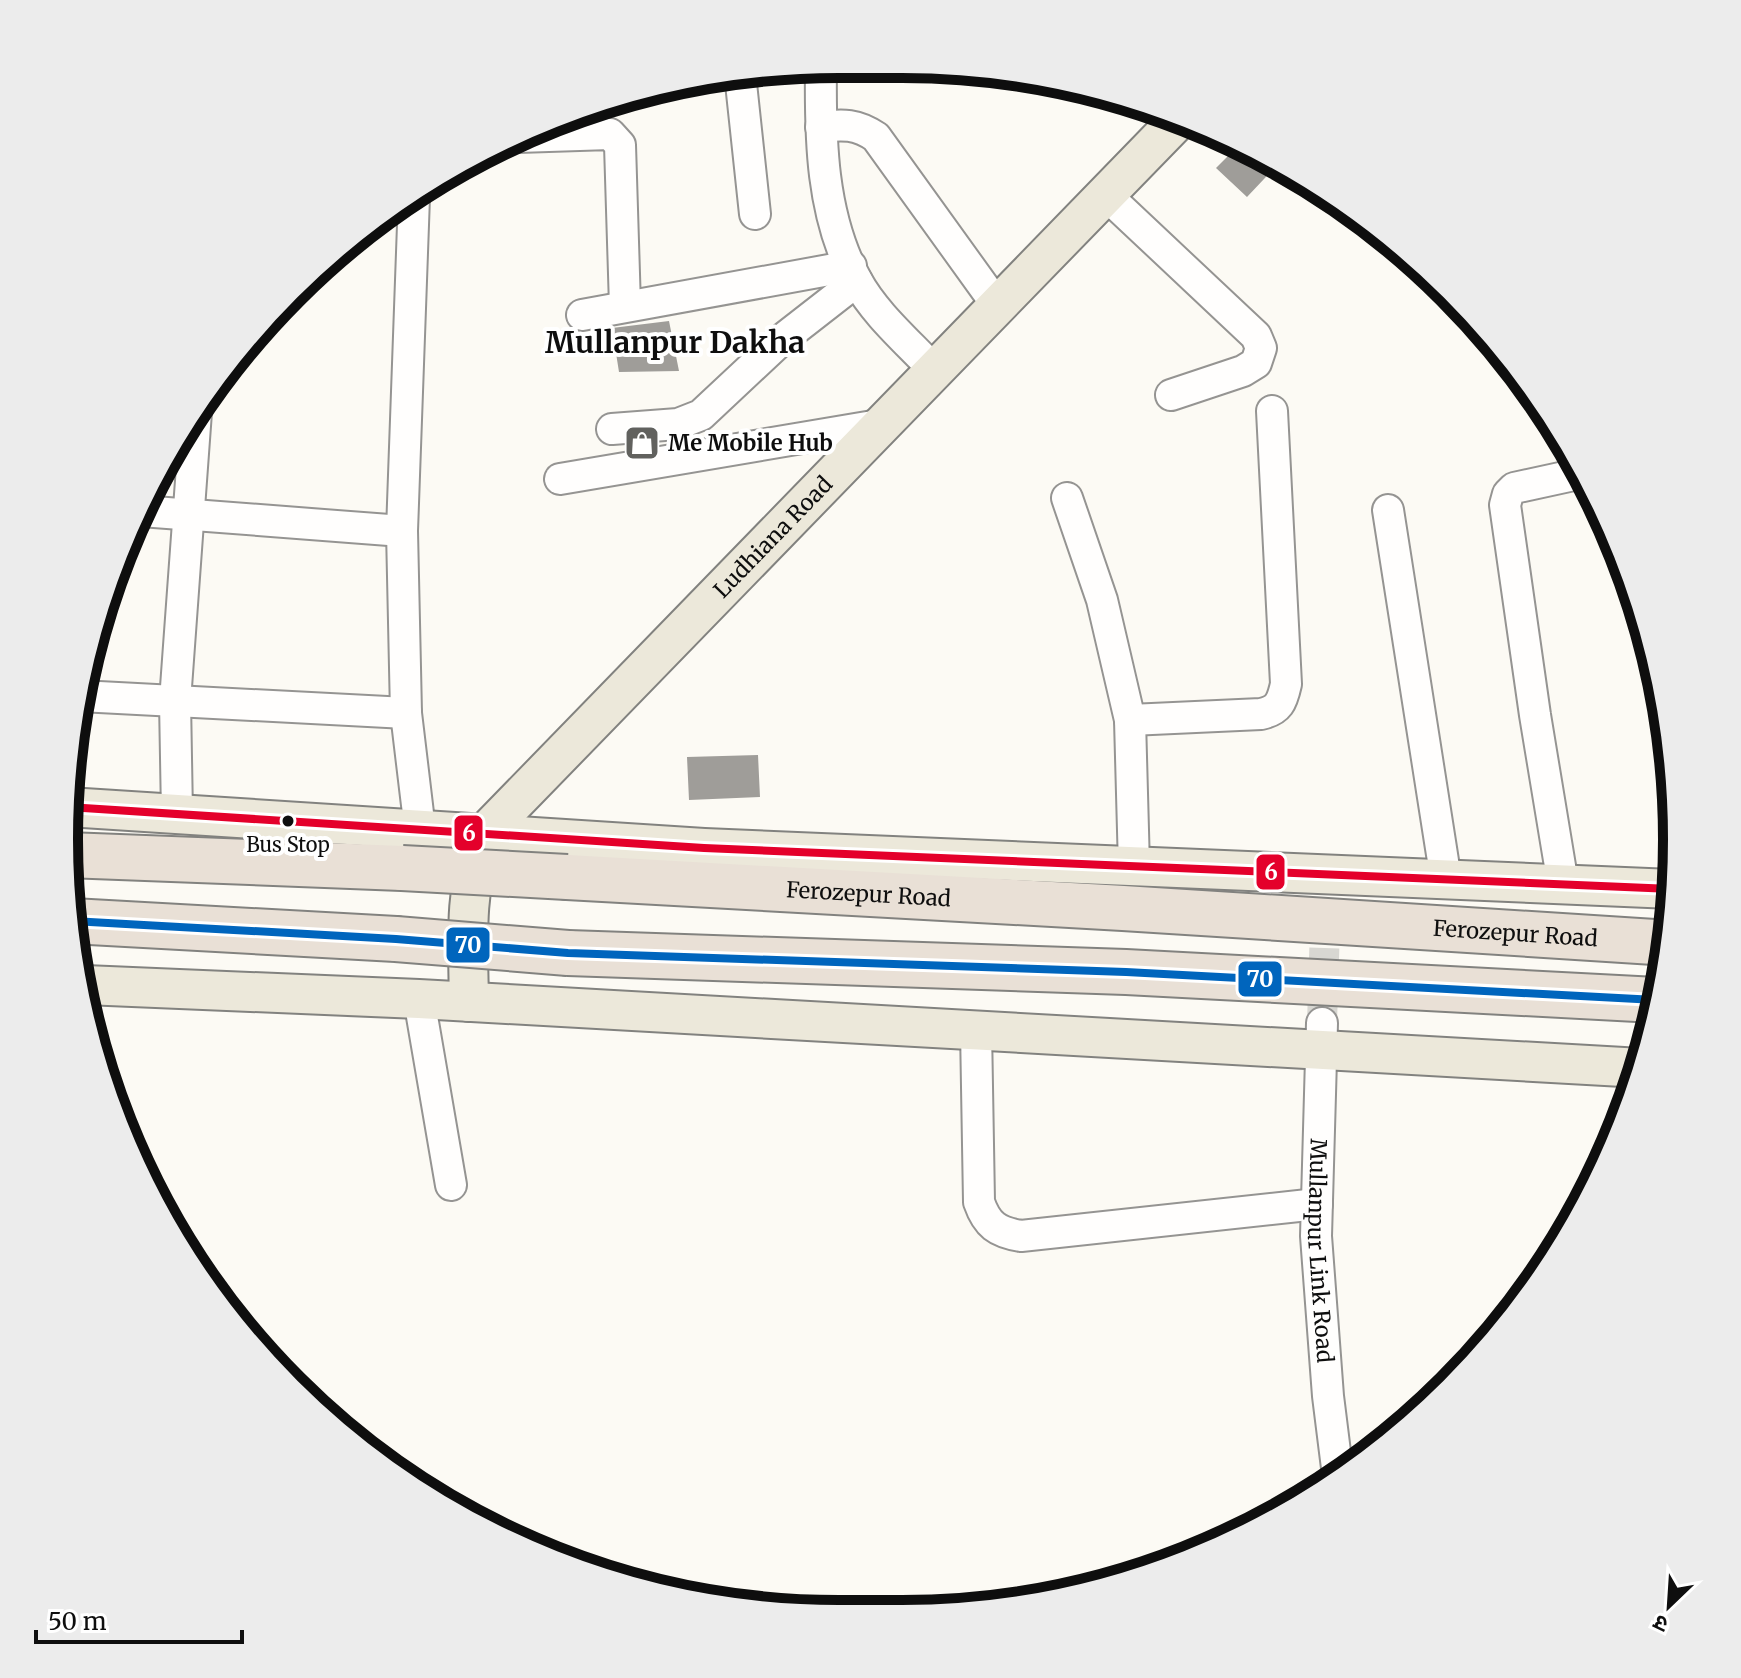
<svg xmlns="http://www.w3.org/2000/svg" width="1741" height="1678" viewBox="0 0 1741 1678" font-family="Merriweather,'Noto Sans Devanagari',serif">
<rect width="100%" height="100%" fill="#fcfaf4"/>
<path fill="#9f9d99" d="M1239 145 1279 163 1247 197 1216 168Z
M669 321 679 371 619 372 612 328Z
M758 755 760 797 689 800 687 757Z"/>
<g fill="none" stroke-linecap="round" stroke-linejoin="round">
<path stroke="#d8d7d2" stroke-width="30" stroke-dasharray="30 15" stroke-linecap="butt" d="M1322 1023 1326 895"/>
<defs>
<g id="minor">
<path d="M821 66C820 138 821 216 857 281 875 314 908 342 933 369"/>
<path d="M740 74 755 214"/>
<path d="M821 127C843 124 857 124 876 137L997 305"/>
<path d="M518 137 610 134 620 145 625 306"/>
<path d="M1105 194 1256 336 1261 348 1256 363 1243 371 1171 395"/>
<path d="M414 197 402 531 406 713 420 830"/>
<path d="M582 315 851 266"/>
<path d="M612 429 678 424 701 415 780 341 857 281"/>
<path d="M560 479 879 425"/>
<path d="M1067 498 1102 600 1130 720 1134 867"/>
<path d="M1388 510 1446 880"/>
<path d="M141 511 402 531"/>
<path d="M80 696 406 713"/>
<path d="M1130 720 1261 714C1279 710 1282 702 1286 684L1272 411"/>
<path d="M177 814 175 701 196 412"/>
<path d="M1563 884 1535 715 1505 505 1508 494 1514 488 1583 473"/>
<path d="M419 999 451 1185"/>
<path id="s1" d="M1322 1023 1316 1236 1328 1396 1338 1476"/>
<path d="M976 1029 979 1202C987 1225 997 1232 1021 1236L1317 1204"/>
</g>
<g id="major">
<path d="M68 807 704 848 1672 889"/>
<path d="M85 985 419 999 1641 1068"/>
<path id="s2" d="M469 1002C468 942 464 891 484 834L1180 118"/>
</g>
<g id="highway">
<path d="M67 855 402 868"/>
<path id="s3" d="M567 877 1123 908 1670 943"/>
<path d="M72 921 396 939"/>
<path d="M568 953 1126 972 1656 1000"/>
</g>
</defs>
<use href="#minor" stroke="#959492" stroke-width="34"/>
<use href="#major" stroke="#82827f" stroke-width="42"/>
<use href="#highway" stroke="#82827f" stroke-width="48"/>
<use href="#minor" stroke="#fffefd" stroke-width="30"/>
<use href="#major" stroke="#ece8da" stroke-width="38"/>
<use href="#highway" stroke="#e9e0d6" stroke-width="44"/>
<defs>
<path id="highway-bridge" d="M402 868 567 877
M396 939 568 953"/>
</defs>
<use href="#highway-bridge" stroke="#82827f" stroke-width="48" stroke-linecap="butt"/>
<use href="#highway-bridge" stroke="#e9e0d6" stroke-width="44"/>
<defs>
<path id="bus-1" d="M68 807 704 848 1672 889"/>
<path id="bus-2" d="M72 921 396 939 568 953 1126 972 1656 1000"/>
</defs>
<use href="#bus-1" stroke="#fff" stroke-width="14"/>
<use href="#bus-2" stroke="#fff" stroke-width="14"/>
<use href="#bus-1" stroke="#e4002b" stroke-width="8"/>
<use href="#bus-2" stroke="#0065bd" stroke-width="8"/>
</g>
<defs>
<symbol id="shop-square" viewBox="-11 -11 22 22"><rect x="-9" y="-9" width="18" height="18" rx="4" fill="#61615e" stroke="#fff"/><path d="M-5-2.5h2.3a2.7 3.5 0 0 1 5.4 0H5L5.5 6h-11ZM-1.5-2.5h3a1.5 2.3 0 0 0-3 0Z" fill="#fff"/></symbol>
</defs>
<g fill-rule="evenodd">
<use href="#shop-square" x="622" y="423" width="40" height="40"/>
</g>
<circle fill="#0e0e0e" stroke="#fff" stroke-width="3" cx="288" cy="821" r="7"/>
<g text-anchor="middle" stroke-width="8" stroke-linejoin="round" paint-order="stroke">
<g font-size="20" fill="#0e0e0e" stroke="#fff">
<text x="288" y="852">Bus Stop</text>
</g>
<g font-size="22" font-weight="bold" fill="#0e0e0e" stroke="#fff" text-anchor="start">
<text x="668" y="451">Me Mobile Hub</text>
</g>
<g font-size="22" fill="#0e0e0e" stroke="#fff">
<text dy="8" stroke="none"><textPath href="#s2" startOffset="584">Ludhiana Road</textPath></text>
<text dy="8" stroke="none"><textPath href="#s3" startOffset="302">Ferozepur Road</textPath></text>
<text dy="8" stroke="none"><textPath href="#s3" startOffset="950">Ferozepur Road</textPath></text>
<text dy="8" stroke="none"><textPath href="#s1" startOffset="228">Mullanpur Link Road</textPath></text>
</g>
<g font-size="30" font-weight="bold" fill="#0e0e0e" stroke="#fff">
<text x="675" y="353">Mullanpur Dakha</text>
</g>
</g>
<path d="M0 0H1741V1678H0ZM839 78H902A761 761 0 0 1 1663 839V839A761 761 0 0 1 902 1600H839A761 761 0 0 1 78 839V839A761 761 0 0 1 839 78Z" fill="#ececec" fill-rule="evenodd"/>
<path fill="none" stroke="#0e0e0e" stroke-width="10" d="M839 78H902A761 761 0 0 1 1663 839V839A761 761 0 0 1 902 1600H839A761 761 0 0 1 78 839V839A761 761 0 0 1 839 78Z"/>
<g stroke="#fff" stroke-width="3">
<rect x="453" y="814" width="31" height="38" rx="8" fill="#e4002b"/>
<rect x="1255" y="853" width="31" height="38" rx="8" fill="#e4002b"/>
<rect x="445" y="926" width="46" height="38" rx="8" fill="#0065bd"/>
<rect x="1237" y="960" width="46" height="38" rx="8" fill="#0065bd"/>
</g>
<g font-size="22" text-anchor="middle" font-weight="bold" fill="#fff">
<text x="469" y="841">6</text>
<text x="1271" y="880">6</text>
<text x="468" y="953">70</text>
<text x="1260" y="987">70</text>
</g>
<g transform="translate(1669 1606) rotate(205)" stroke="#ffffff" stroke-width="6" paint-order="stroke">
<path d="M0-6L14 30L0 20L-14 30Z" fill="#0e0e0e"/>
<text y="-12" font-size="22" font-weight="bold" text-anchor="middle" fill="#0e0e0e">उ</text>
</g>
<path d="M36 1630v12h206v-12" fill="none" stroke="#0e0e0e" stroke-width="4"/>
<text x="48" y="1630" font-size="24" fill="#0e0e0e" stroke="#ffffff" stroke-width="6" paint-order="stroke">50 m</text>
</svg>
